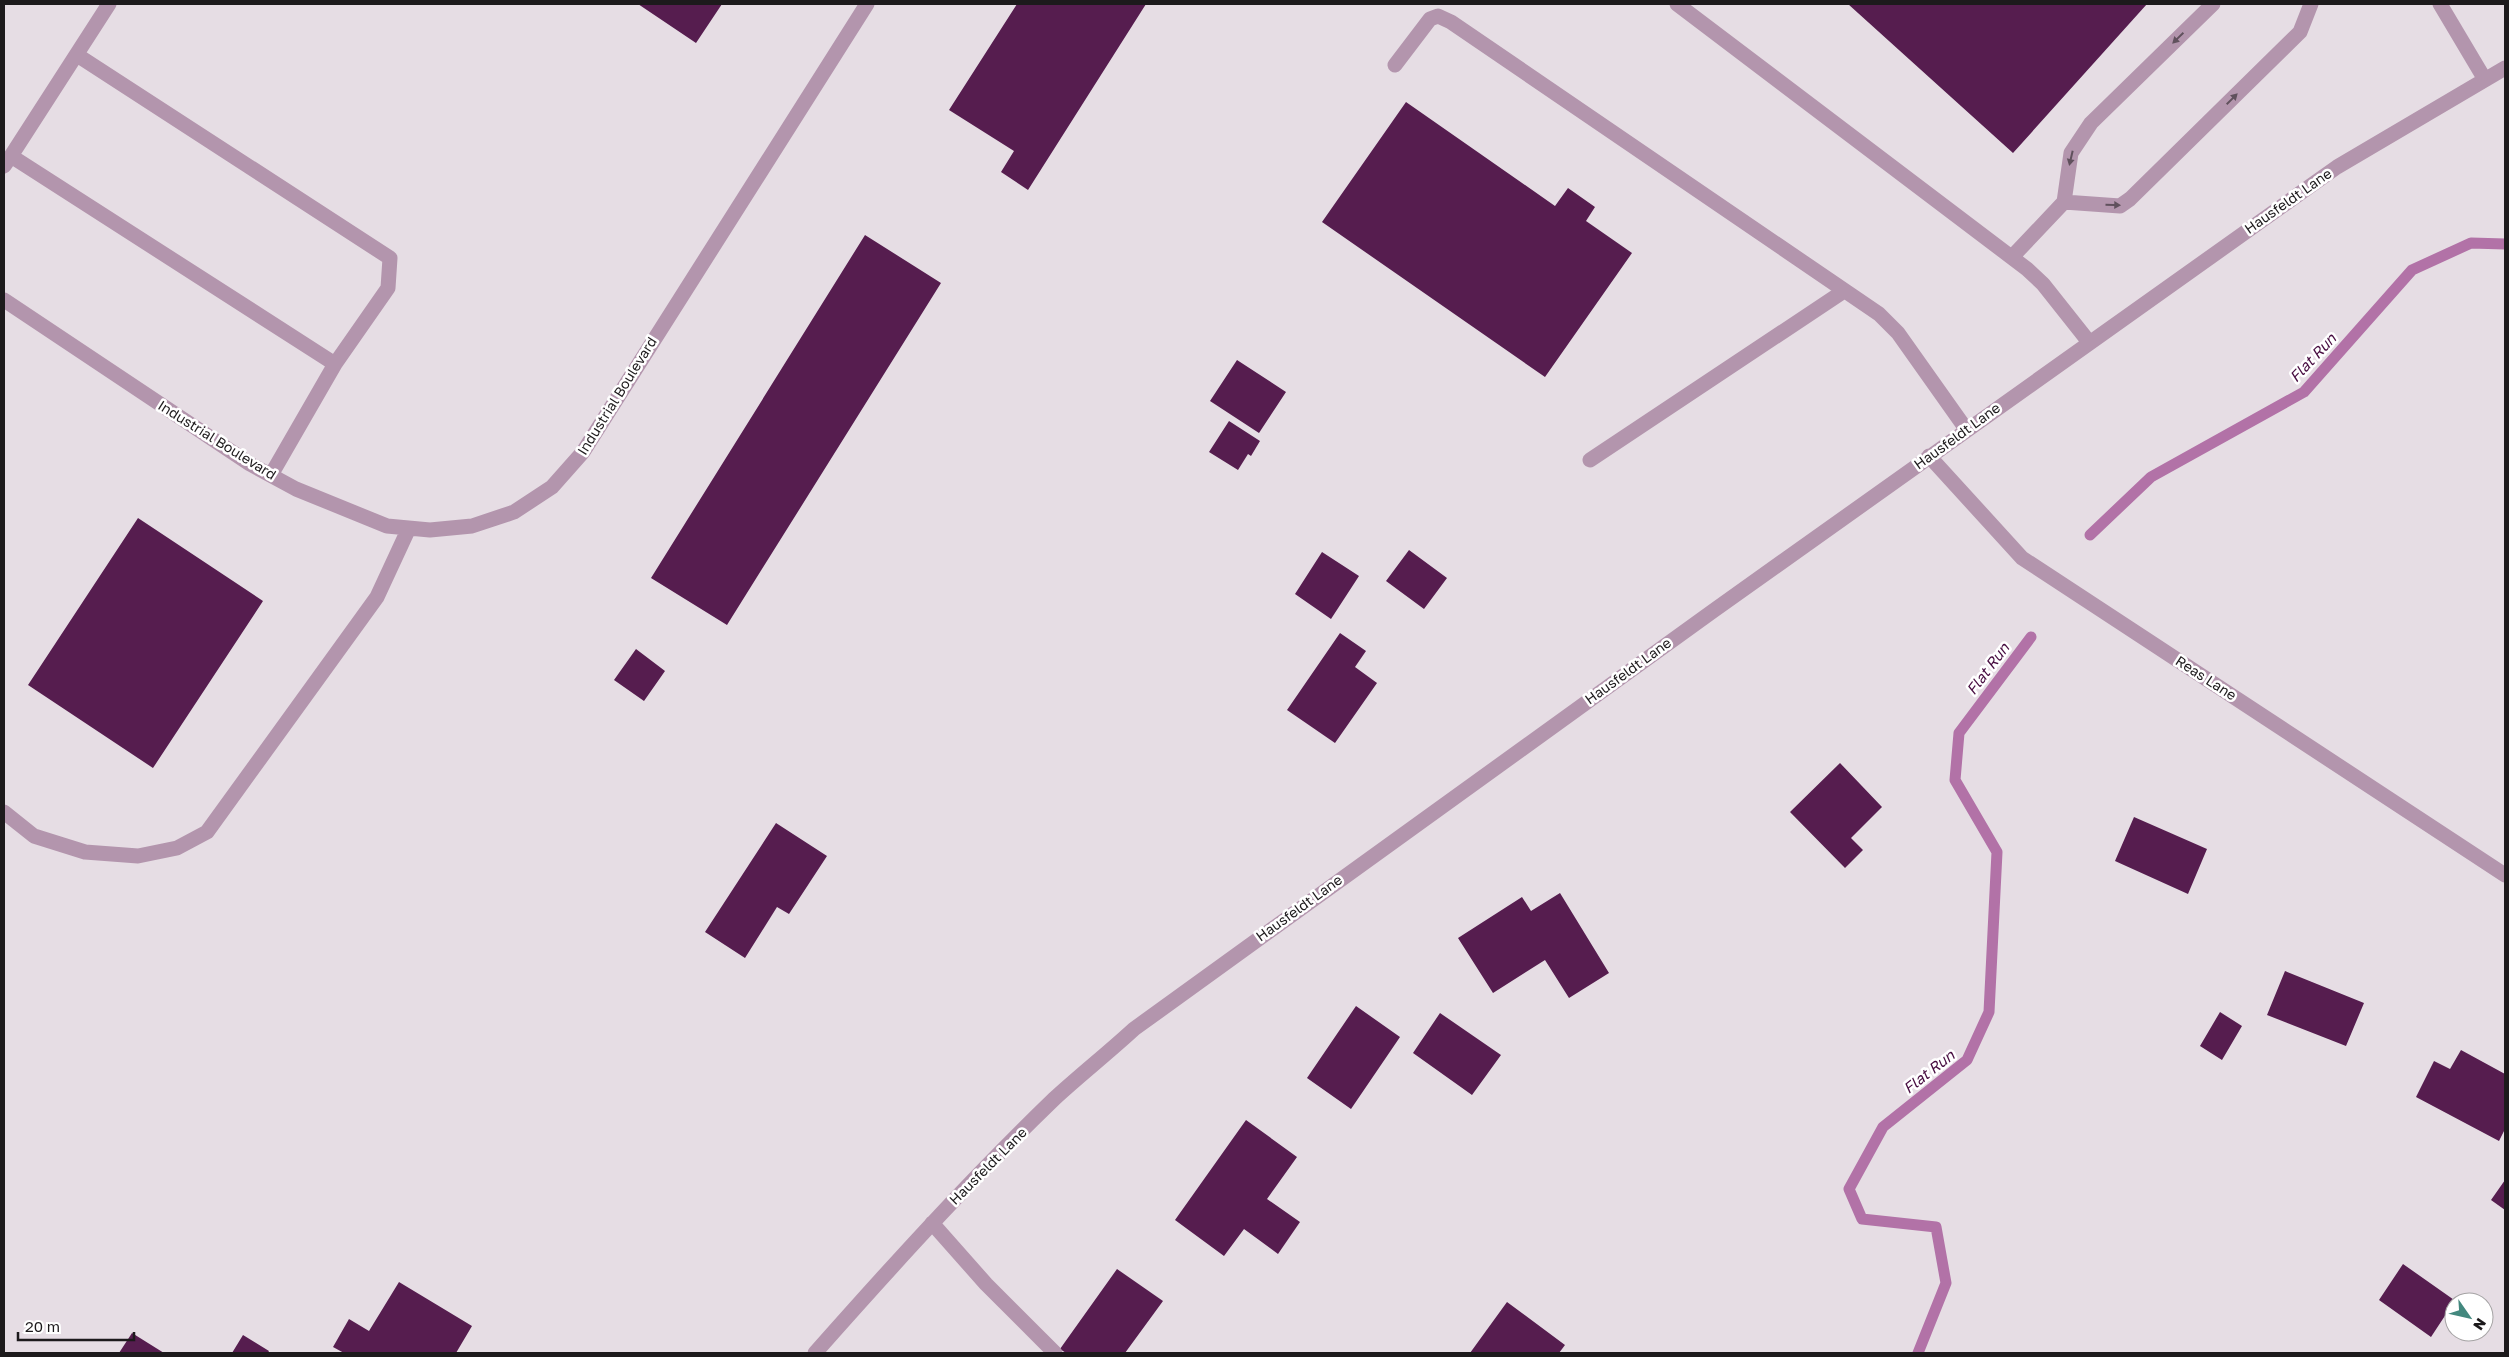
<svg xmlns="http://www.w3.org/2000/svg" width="2509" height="1357" viewBox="0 0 2509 1357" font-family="'Golos Text',sans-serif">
<rect width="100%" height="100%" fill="#e6dde4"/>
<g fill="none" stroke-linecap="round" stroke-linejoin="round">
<path stroke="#b272a7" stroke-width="11" d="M2090 535 2151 477 2304 392 2412 270 2471 243 2505 244
M1918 1353 1946 1283 1936 1227 1862 1219 1849 1189 1883 1127 1967 1060 1989 1012 1997 852 1955 780 1959 733 2031 637"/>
</g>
<path fill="#561d4f" d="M638 4H722L696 43Z
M1017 4H1146L1028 190 1001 172 1014 151 949 110Z
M1848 4H2147L2013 153Z
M1406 102 1555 206 1568 188 1595 207 1586 221 1632 253 1545 377 1322 222Z
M865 235 941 283 727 625 651 578Z
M1237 360 1286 392 1259 433 1210 401Z
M1229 421 1260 441 1251 456 1248 454 1238 470 1209 452Z
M138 518 263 601 153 768 28 685Z
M1409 550 1447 578 1424 609 1386 581Z
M1322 552 1359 576 1331 619 1295 594Z
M1340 633 1366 651 1355 667 1377 683 1335 743 1287 710Z
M636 649 665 671 644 701 614 680Z
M1840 763 1882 807 1851 838 1863 850 1845 868 1790 812Z
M2134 817 2207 849 2188 894 2115 861Z
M776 823 827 856 789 914 777 907 745 958 705 932Z
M1560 893 1609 973 1569 998 1545 960 1493 993 1458 938 1522 897 1531 911Z
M2285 971 2364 1003 2346 1046 2267 1015Z
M1356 1006 1400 1037 1351 1109 1307 1078Z
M2220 1012 2242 1026 2222 1060 2200 1046Z
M1440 1013 1501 1055 1472 1095 1413 1053Z
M2461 1050 2505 1074V1129L2499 1141 2416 1097 2434 1061 2450 1069Z
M1246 1120 1297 1157 1267 1199 1300 1222 1278 1254 1244 1229 1224 1256 1175 1220Z
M2505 1180V1210L2491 1200Z
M2403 1264 2457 1302H2454L2431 1337 2379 1300Z
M1117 1269 1163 1301 1125 1353H1066L1060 1349Z
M399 1282 472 1326 456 1353H344L333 1347 349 1319 369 1331Z
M1507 1302 1565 1345 1559 1353H1470Z
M132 1333 164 1353H119Z
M243 1335 269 1351 268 1353H232Z"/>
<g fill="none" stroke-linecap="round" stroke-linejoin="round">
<path stroke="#b395ad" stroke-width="15" d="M1677 4 2027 269 2043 284 2089 342
M2440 4 2484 78
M77 55 390 258 388 288 335 364
M1395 65 1430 19 1438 16 1451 22 1879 314 1898 333 1966 429
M11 156 109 4
M4 166 11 156 335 364 271 475
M2064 202 2120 206 2130 199 2300 32 2311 4
M2012 257 2064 202 2071 153 2091 123 2213 4
M4 300 250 464 296 489 387 526 430 530 472 526 514 512 552 487 583 452 867 4
M1929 456 2022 558 2505 875
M1590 460 1844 291
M4 812 34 836 85 852 138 856 177 848 207 832 377 597 409 528
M932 1223 986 1284 1055 1353
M815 1353C892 1266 970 1180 1054 1099 1080 1075 1108 1053 1134 1029L1713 611 2337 167 2505 68"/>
</g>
<defs><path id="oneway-solid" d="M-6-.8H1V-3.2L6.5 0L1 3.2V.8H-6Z" transform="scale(1.25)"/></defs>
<g fill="#60515d">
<use href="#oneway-solid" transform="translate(2178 38) rotate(136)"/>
<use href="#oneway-solid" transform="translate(2232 99) rotate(-45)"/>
<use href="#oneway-solid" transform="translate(2071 158) rotate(103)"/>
<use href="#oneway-solid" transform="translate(2113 205) rotate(1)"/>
</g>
<g text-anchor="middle" stroke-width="5" stroke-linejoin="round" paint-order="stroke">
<g font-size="14" fill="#1d1a1c" stroke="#fff">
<text transform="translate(2288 201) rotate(-35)" y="5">Hausfeldt Lane</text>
<text transform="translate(617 396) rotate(-58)" y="5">Industrial Boulevard</text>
<text transform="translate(1957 436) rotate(-36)" y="5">Hausfeldt Lane</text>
<text transform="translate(217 440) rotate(32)" y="5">Industrial Boulevard</text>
<text transform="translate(1628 671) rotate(-36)" y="5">Hausfeldt Lane</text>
<text transform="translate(2206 678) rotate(33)" y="5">Reas Lane</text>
<text transform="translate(1299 908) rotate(-36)" y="5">Hausfeldt Lane</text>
<text transform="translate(988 1166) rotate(-45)" y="5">Hausfeldt Lane</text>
</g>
<g font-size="15" font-style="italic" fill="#470c40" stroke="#fff">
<text transform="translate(2313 358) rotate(-47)" y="5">Flat Run</text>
<text transform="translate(1988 669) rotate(-53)" y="5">Flat Run</text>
<text transform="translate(1929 1072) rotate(-38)" y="5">Flat Run</text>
</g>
</g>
<rect width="2509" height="1357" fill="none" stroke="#1d1a1c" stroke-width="10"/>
<g transform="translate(2469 1317) rotate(124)"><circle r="24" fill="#ffffff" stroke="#a5a3a4"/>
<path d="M0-4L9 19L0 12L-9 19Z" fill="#43887e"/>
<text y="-8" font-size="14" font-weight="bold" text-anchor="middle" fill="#1d1a1c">N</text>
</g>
<path d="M18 1332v8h116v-8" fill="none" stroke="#1d1a1c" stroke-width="2.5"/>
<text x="25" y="1332" font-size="15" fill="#1d1a1c" stroke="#ffffff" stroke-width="4" paint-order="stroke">20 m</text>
</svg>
